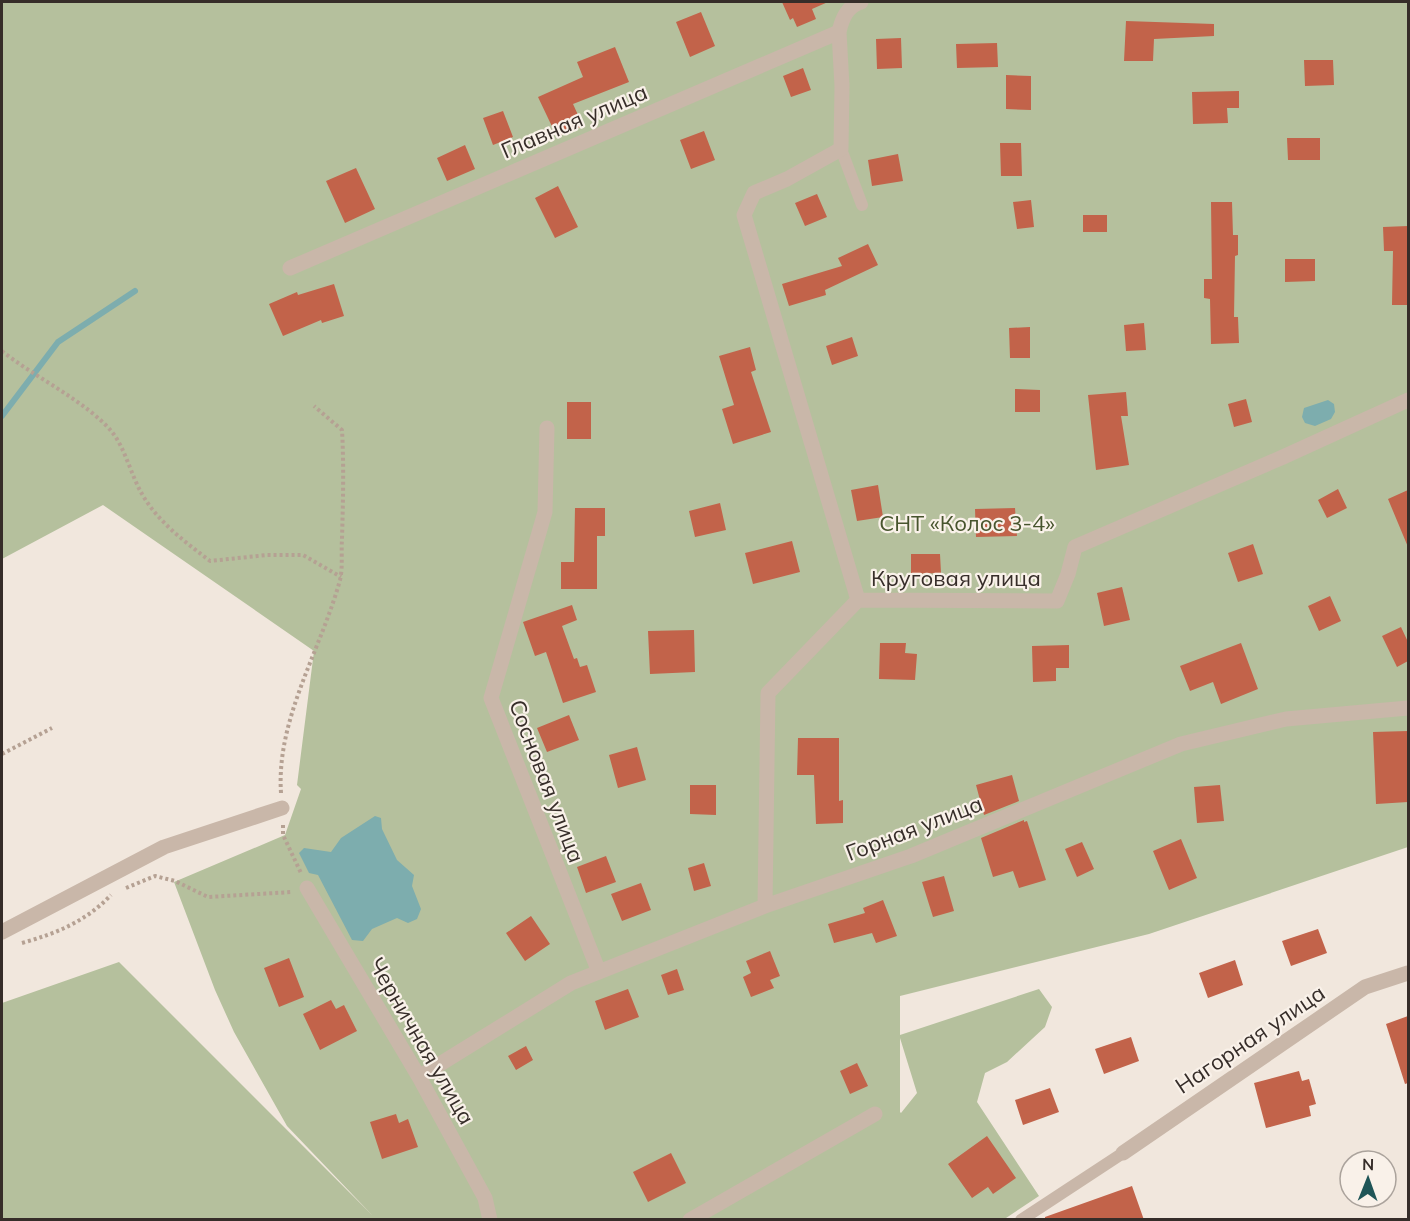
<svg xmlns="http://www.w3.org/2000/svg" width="1410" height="1221" viewBox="0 0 1410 1221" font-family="Mulish,sans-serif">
<rect width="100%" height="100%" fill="#f1e7dd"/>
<path fill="#b5c09d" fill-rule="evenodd" d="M2 2H1408V847L1149 934 900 996V1035L1039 989 1052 1007 1045 1027 1007 1062 985 1073 977 1102 1039 1196 1003 1220 2 1219V1003L119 962 373 1216 287 1126 234 1032 215 990 174 882 285 835 301 789 297 785 314 651 103 505 2 559ZM900 1038 917 1093 901 1113 900 1112Z"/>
<path fill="#7dadae" d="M1328 400 1334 404 1335 412 1331 419 1315 426 1305 423 1302 417 1304 408Z
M375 816 381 818 382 829 397 860 414 875 412 886 421 909 417 919 408 923 397 918 372 929 363 941 352 940 318 875 309 873 299 853 304 848 331 852 341 838Z"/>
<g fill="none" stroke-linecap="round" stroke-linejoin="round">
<path stroke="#7dadae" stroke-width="6" d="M2 416 58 342 135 291"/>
</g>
<path fill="#c2634a" d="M782 2H828L812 9 816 19 797 27 793 18 790 20Z
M701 12 715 46 690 57 676 22Z
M1126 21 1214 24V36L1154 39 1153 61H1124Z
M901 38 902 68 877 69 876 39Z
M997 43 998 67 957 68 956 44Z
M615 47 629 82 573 104 583 126 557 137 538 97 583 77 577 62Z
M1304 60H1333L1334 85 1305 86Z
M803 68 811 90 791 97 783 76Z
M1006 75 1031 76V110L1006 109Z
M1239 91V108H1227L1228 123 1193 124 1192 92Z
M503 111 513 137 493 145 483 118Z
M704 131 715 160 691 169 680 140Z
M1287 138H1320V160H1288Z
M1000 143H1021L1022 176H1001Z
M465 145 475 169 447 181 437 158Z
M898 154 903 181 872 186 868 160Z
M356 168 375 209 345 223 326 181Z
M558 186 578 227 555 238 535 198Z
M817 194 827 217 805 226 795 203Z
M1031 200 1034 227 1017 229 1013 202Z
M1211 202H1232L1233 235H1238V255L1235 256 1234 317H1238L1239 343 1211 344 1210 299 1204 298V279H1212Z
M1083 215H1107V232H1083Z
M1408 226V305H1392L1393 251H1384L1383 227Z
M868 244 878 265 825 290 826 295 789 306 782 284 842 266 838 258Z
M1285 259H1315V281L1285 282Z
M334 284 344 316 322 323 321 320 283 336 269 304 297 292 298 295Z
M1144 323 1146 350 1126 351 1124 325Z
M1030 327V358H1010L1009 328Z
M852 337 858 356 832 365 826 346Z
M750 347 756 370 751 372 771 432 733 444 722 409 734 405 719 356Z
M1015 389 1040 390V412H1015Z
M1126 392 1128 416H1121L1129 465 1096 470 1088 395Z
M1246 399 1252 422 1234 427 1228 404Z
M567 402H591V439H567Z
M878 485 883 517 857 521 851 490Z
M1338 489 1347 508 1327 518 1318 500Z
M1408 490V547L1388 499Z
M720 503 726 530 695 537 689 511Z
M575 508H605V536H597V589H561V562H574Z
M1015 508 1017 536 976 537 975 509Z
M792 541 800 572 753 584 745 553Z
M1253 544 1263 574 1238 582 1228 553Z
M911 554H940L941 573 911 574Z
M1122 587 1130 620 1104 626 1097 593Z
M1330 596 1341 621 1319 631 1308 606Z
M572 605 577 620 562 626 574 659 577 658 580 667 587 665 596 692 563 703 546 652 535 656 523 622Z
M1401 627 1408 642V661L1397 667 1382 636Z
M694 630 695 672 650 674 648 631Z
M880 643H906L905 653 917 654 915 680 879 679Z
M1241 643 1258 689 1221 704 1213 682 1190 691 1180 666Z
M1069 645V668H1056V681L1033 682 1032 646Z
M569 715 579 740 547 752 537 728Z
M1408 731V802L1376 804 1373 732Z
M798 738H839V801L843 800V823L816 824 814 775H797Z
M637 747 646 780 618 788 609 755Z
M1012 775 1019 801 984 815 976 785Z
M690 785H716V815L690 814Z
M1220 785 1224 821 1197 823 1194 787Z
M1024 820V822L1027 821 1046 880 1019 888 1013 871 993 877 981 838Z
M1181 839 1197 878 1169 890 1153 851Z
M1082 842 1094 869 1077 877 1065 849Z
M606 856 616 882 586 893 577 867Z
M704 863 711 886 694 891 688 868Z
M944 876 954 911 933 917 922 882Z
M641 883 651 910 622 921 611 894Z
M883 900 897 936 876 943 872 933 834 943 828 924 865 913 863 908Z
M531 916 550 944 525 961 506 933Z
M1318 929 1327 953 1291 966 1282 941Z
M770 951 780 976 770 980 774 988 751 997 743 977 751 973 746 961Z
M289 958 304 997 279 1007 264 968Z
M1235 960 1243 985 1208 998 1199 973Z
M677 969 684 990 668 995 661 975Z
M628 989 639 1017 605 1030 595 1001Z
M331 1000 336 1009 344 1005 357 1031 320 1050 303 1014Z
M1408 1016V1083L1405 1084 1386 1024Z
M1131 1037 1139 1061 1104 1074 1095 1049Z
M526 1046 533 1060 516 1070 508 1056Z
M857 1063 868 1086 850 1094 840 1071Z
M1299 1071 1302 1081 1309 1079 1316 1104 1309 1106 1311 1116 1266 1128 1254 1083Z
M1050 1088 1059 1112 1023 1125 1015 1100Z
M396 1114 399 1123 408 1119 418 1147 382 1159 370 1122Z
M987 1136 1016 1178 993 1194 988 1187 972 1198 948 1164Z
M671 1153 686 1183 648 1202 633 1172Z
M1132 1186 1144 1220H1045V1217Z"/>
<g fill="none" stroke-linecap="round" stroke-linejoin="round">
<path stroke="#b5a193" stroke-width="4" stroke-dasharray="3 3" stroke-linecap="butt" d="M2 351C34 377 86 401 112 432 125 448 131 475 142 494 158 522 184 541 210 561L267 555H303L341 577
M2 754 52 728
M281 793C276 719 321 650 340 580 343 567 341 552 342 539 343 502 344 466 342 430L314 406
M283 825V835L301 873
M126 888 155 876 175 881 208 897 292 892
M22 943C57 933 85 922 111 895"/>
<path stroke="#c9b7a9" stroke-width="12" d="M841 149 862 205
M1021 1220 1123 1153"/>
<path stroke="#c9b7a9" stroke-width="15" d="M839 32 842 86 841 149 787 179 754 193 744 215 858 600 1057 601 1068 574 1075 547 1283 457 1408 400
M290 268 839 32C842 19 847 6 861 2
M547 428 545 512 491 698 599 972
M858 600 768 693 765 906 911 856 1181 744 1286 719 1408 708
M307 888 419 1077 485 1198 490 1220
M2 932 164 847 282 808
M419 1077 571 983 765 906
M1123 1153 1365 987 1408 973
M690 1220 875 1114"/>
</g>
<g text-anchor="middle" stroke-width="4.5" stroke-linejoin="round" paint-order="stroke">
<g font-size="22" fill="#362d29" stroke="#f9f1e9">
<text transform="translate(574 121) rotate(-23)" y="8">Главная улица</text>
<text x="956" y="586">Круговая улица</text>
<text transform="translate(547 781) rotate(69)" y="8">Сосновая улица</text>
<text transform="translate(914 828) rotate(-21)" y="8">Горная улица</text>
<text transform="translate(1250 1039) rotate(-34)" y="8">Нагорная улица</text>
<text transform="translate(422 1041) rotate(60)" y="8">Черничная улица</text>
</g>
<g font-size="22" fill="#47542d" stroke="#f9f1e9">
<text x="967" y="531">СНТ «Колос 3-4»</text>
</g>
</g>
<rect width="1410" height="1221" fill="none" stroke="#362d29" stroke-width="6"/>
<g transform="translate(1368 1179) rotate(1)"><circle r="28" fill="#f9f1e9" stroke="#aba39c" stroke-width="1.5"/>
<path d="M0-4.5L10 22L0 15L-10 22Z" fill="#1f5557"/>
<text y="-9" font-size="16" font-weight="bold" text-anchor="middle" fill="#362d29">N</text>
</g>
</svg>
